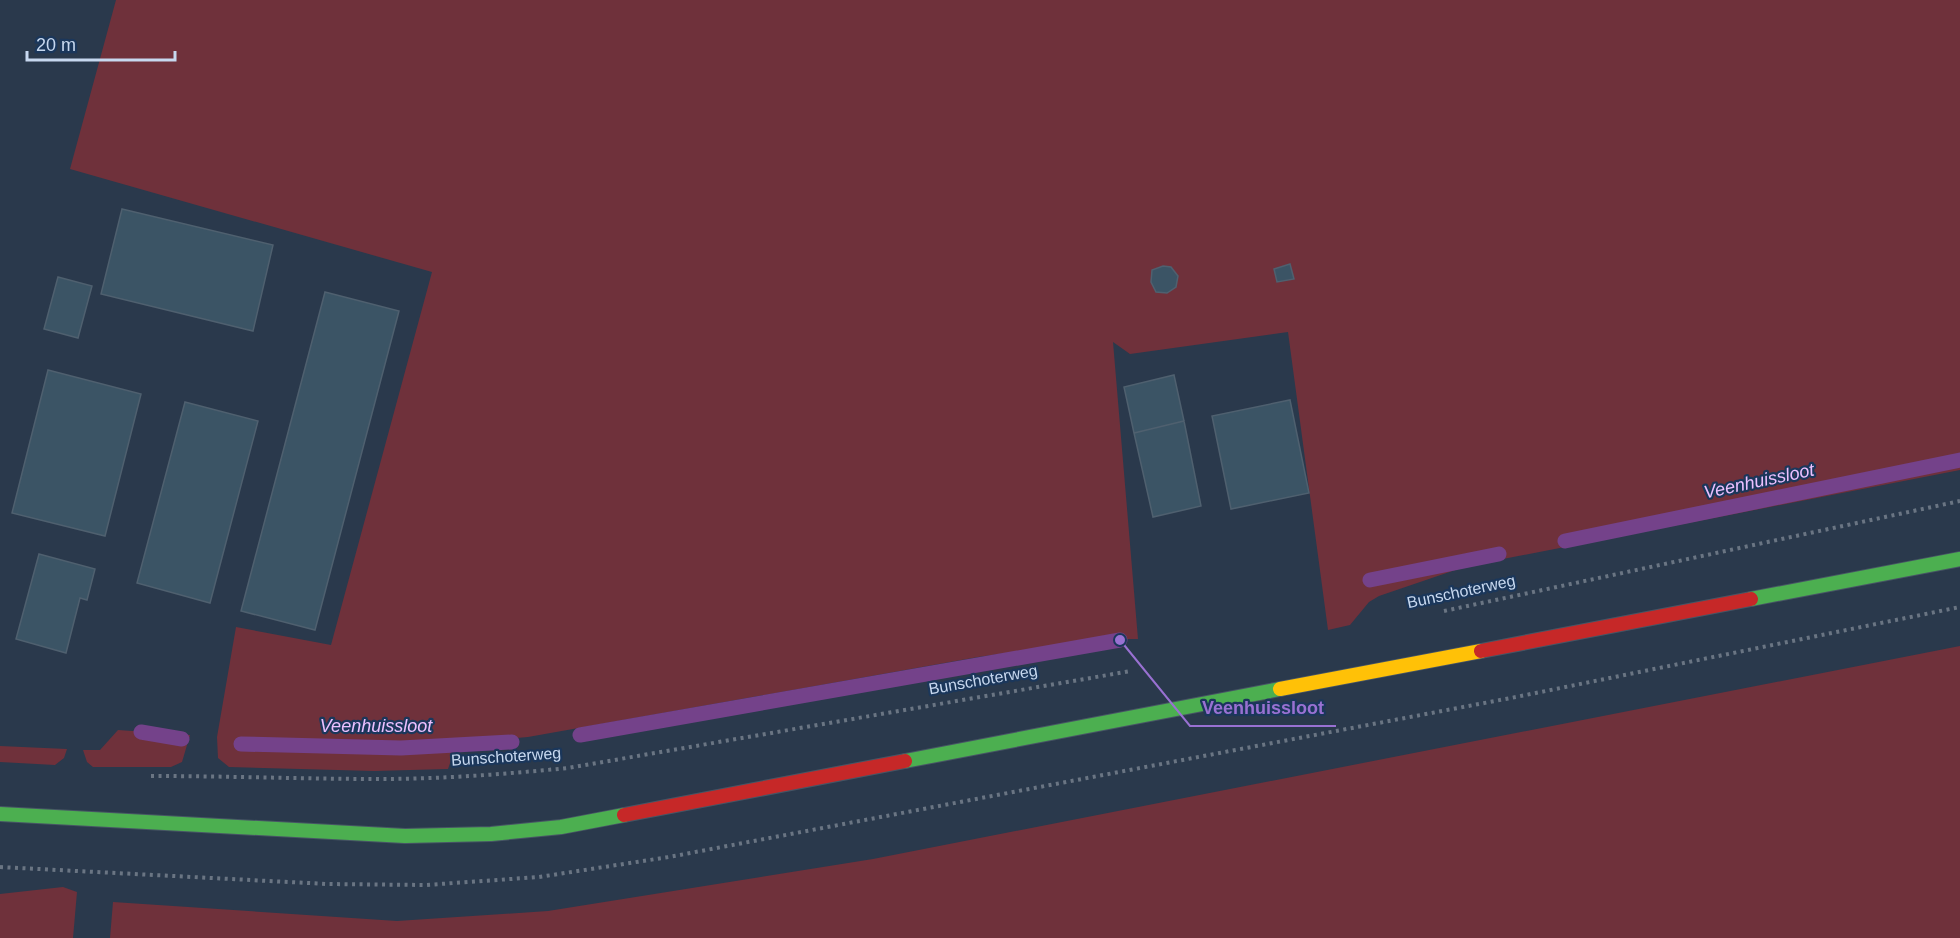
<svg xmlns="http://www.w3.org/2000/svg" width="1960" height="938" viewBox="0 0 1960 938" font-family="Arial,sans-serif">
<rect width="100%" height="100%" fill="#2a394c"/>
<path fill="#6f313b" d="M116 0H1960V470L1467 566 1379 596 1369 602 1350 625 1328 630 1288 332 1130 354 1113 342 1138 639H1103L978 657 528 737 457 743 448 769 374 771 229 767 218 758 217 737 236 627 331 645 432 272 70 169Z
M1960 646V938H110L113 902 397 921 548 911 873 859Z
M118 730 190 735 182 762 171 767H93L87 762 83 750H100Z
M0 746 67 749 64 758 55 765 0 762Z
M63 887 77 892 73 938H0V894Z"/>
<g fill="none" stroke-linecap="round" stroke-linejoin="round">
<path stroke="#74428a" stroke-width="15" d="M1565 541 1960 460
M1370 580 1499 554
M141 732 182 739
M580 735 1120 640
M241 744 401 748 512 742"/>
</g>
<path fill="#3b5465" stroke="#4f606f" stroke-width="1.5" d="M122 209 273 245 253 331 101 294Z
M1290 264 1294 279 1277 282 1274 269Z
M1163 266 1171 267 1178 276 1176 287 1167 293 1156 292 1151 282 1152 270Z
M58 277 92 286 78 338 44 329Z
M325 292 399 311 315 630 241 611Z
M48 370 141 394 105 536 12 513Z
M1174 375 1184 421 1134 433 1124 387Z
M1290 400 1309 493 1231 509 1212 416Z
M185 402 258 421 210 603 137 583Z
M1184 421 1201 506 1153 517 1134 433Z
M39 554 95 569 87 600 80 598 66 653 16 639Z"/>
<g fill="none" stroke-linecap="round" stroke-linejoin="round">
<defs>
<path id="fast" d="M1751 599 1960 559
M905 761 1280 689
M0 814 405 836 491 834 561 827 624 815"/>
<path id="slow" d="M1280 689 1481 651"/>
<path id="jam" d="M1481 651 1751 599
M624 815 905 761"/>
</defs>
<use href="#fast" stroke="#475565" stroke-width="16"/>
<use href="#slow" stroke="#475565" stroke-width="16"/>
<use href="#jam" stroke="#475565" stroke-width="16"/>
<path stroke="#6a7583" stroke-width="4" stroke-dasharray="3 4.5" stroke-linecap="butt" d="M1444 611 1960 501
M151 776C228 776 304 779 381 779 443 779 506 774 568 768L1131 671
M0 867 327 884 426 885 539 877 669 857 1516 697 1960 607"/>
<use href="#fast" stroke="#4caf50" stroke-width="14"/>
<use href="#slow" stroke="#ffc107" stroke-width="14"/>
<use href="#jam" stroke="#c62828" stroke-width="14"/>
</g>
<g text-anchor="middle" stroke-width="4.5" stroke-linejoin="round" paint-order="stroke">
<g font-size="16" fill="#c7d8ef" stroke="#1b375b">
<text transform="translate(1461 591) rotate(-12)" y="6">Bunschoterweg</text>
<text transform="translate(983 679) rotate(-10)" y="6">Bunschoterweg</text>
<text transform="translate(506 756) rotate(-4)" y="6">Bunschoterweg</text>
</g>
<g font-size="18" font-style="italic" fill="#ecc0ff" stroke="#1b375b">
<text transform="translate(1759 481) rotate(-12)" y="6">Veenhuissloot</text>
<text x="376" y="732">Veenhuissloot</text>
</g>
</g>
<path fill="none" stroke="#9971d2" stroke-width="2" d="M1120 640L1190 726H1336"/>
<circle fill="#9971d2" stroke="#1b375b" stroke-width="2" cx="1120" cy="640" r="6"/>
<g font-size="18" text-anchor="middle" font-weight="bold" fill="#9971d2" stroke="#1b375b" stroke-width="4.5" stroke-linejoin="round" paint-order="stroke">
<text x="1263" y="714">Veenhuissloot</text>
</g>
<path d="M27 51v9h148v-9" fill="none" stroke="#c7d8ef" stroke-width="3"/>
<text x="36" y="51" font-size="18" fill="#c7d8ef" stroke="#1b375b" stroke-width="4.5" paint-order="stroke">20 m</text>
</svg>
